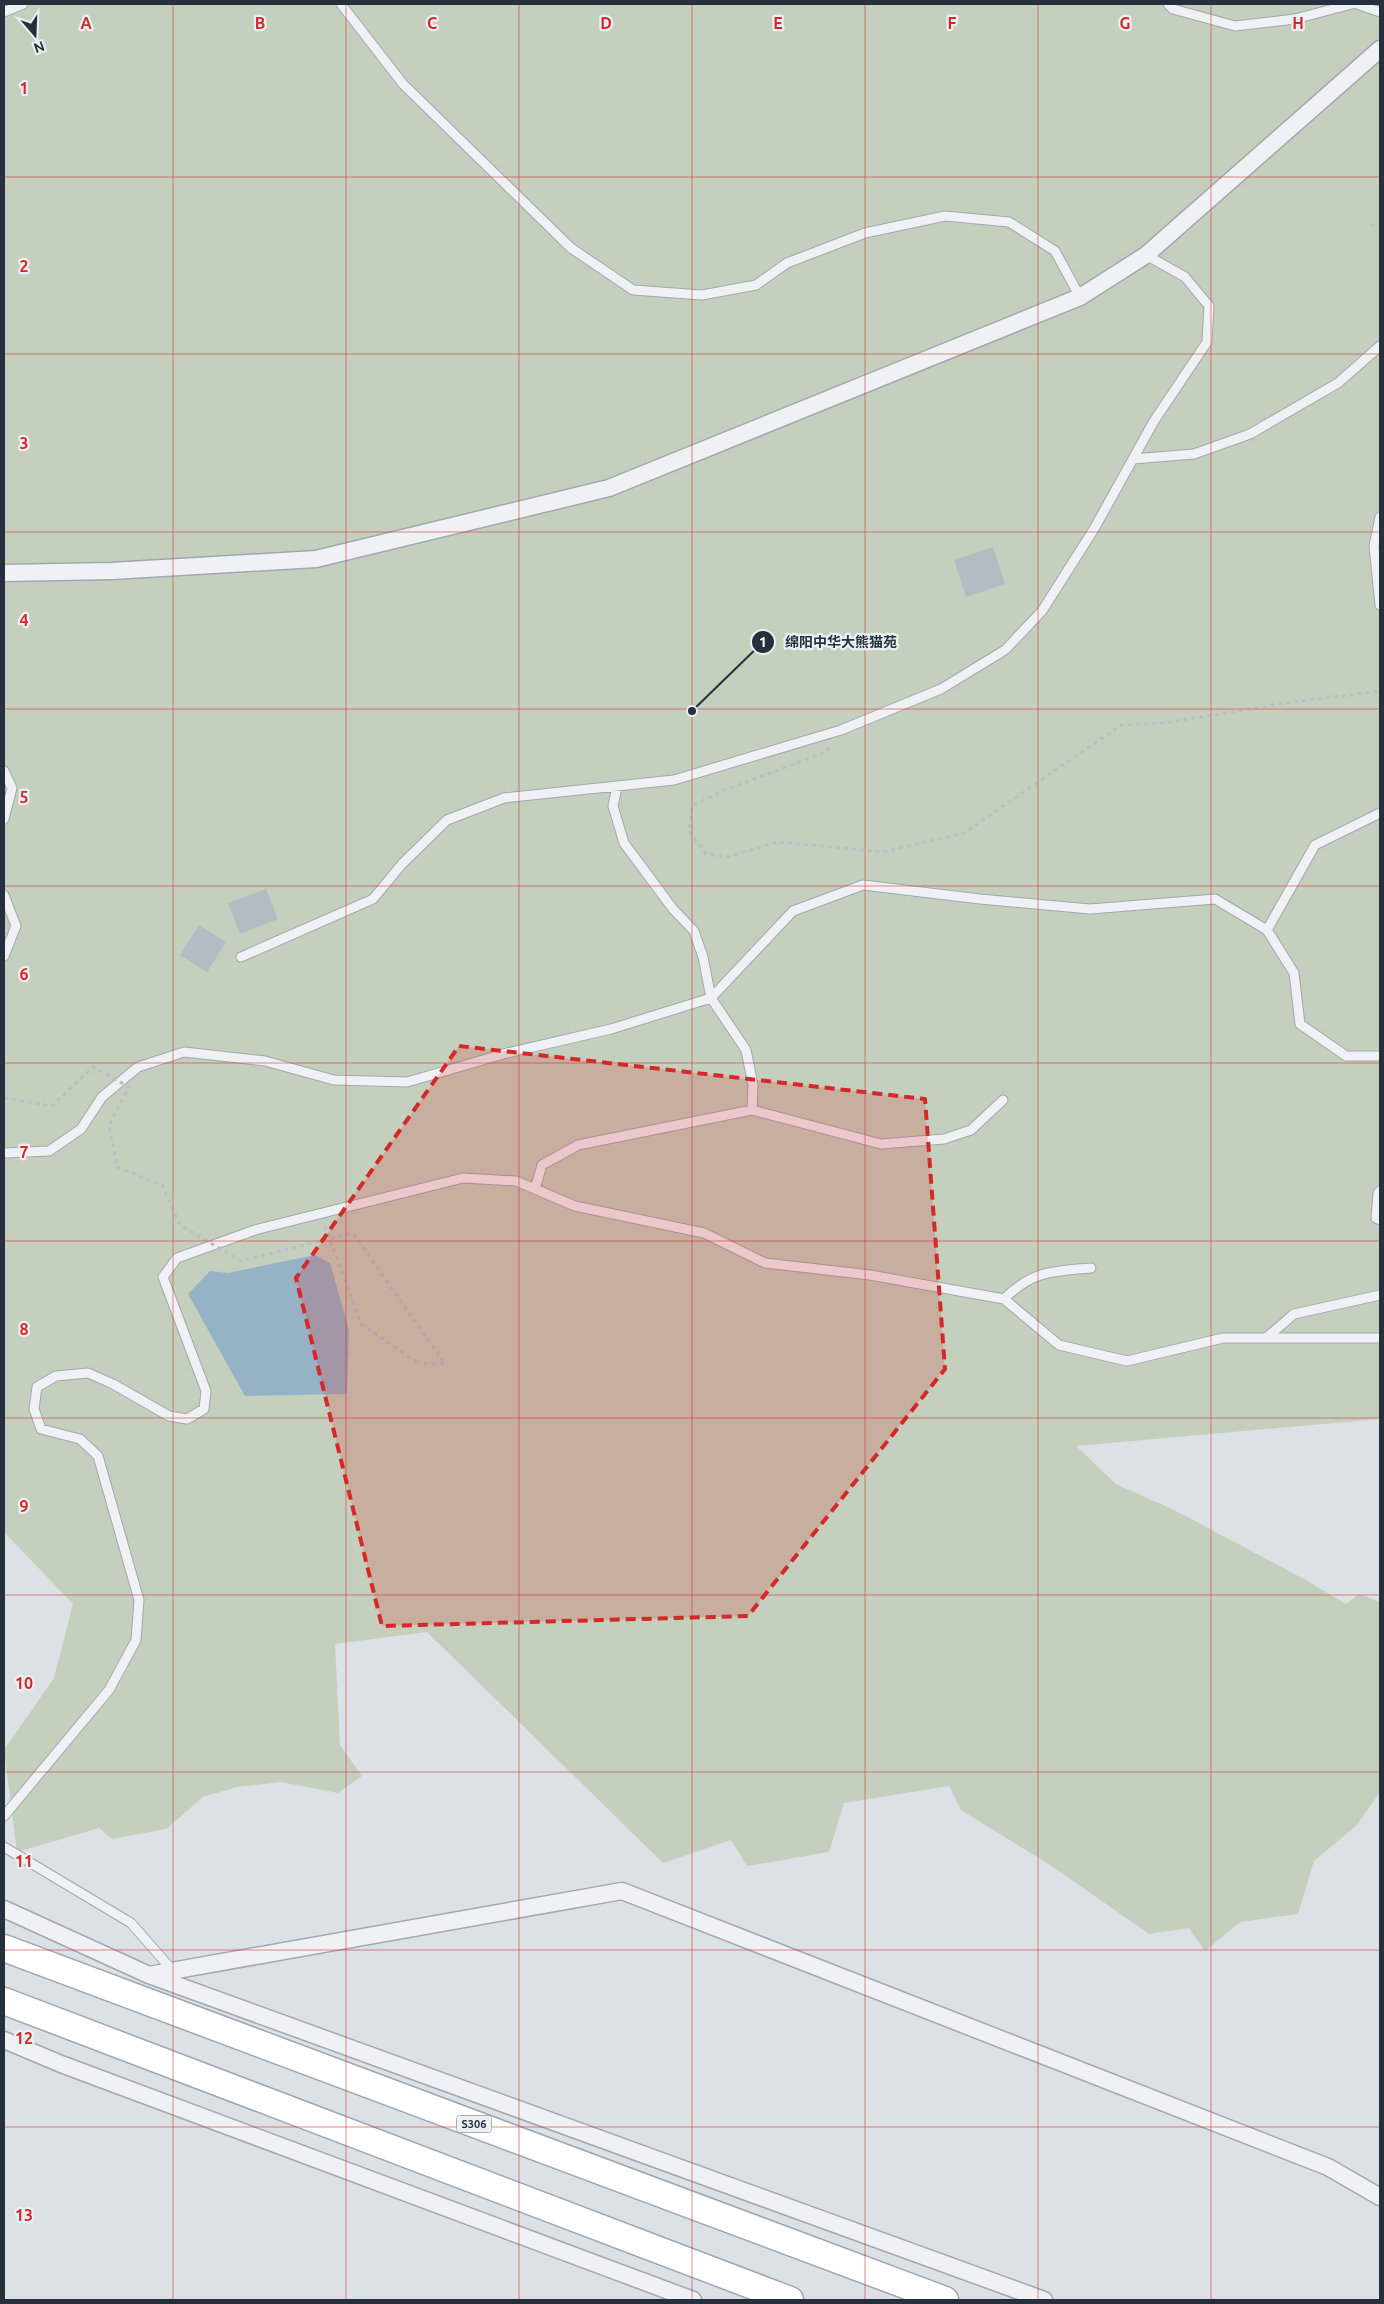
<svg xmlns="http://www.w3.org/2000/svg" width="1384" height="2304" viewBox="0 0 1384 2304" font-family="Ubuntu,'Noto Sans SC',sans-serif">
<rect width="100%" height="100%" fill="#dce1e6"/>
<path fill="#c4d0bd" d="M4 4H1380V1419L1076 1446 1116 1484 1176 1511 1304 1579 1346 1604 1359 1594 1380 1602V1792L1356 1826 1314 1861 1298 1914 1240 1922 1205 1951 1189 1928 1149 1934 1053 1867 961 1810 949 1786 844 1803 829 1852 747 1866 731 1840 663 1863 427 1632 335 1644 340 1745 362 1776 338 1793 281 1782 237 1787 203 1797 166 1829 112 1839 99 1828 17 1852 4 1750 54 1678 73 1604 4 1532Z"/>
<path fill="#96b2c7" d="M315 1255 330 1263 349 1330 347 1394 245 1396 188 1294 210 1271 228 1273Z"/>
<path fill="#b3bbc3" d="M993 547 1005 584 966 597 954 560Z
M266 889 278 919 240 934 228 903Z
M199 925 226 942 207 972 180 955Z"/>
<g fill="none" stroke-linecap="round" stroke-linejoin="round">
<defs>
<path id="lane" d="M341 4 403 84 571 248 633 290 702 295 756 285 787 263 865 233 945 216 1009 222 1055 251 1080 297
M1168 4 1173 9 1235 26 1295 19 1352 4
M1357 4 1380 12
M4 12 23 4
M1133 459 1194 454 1250 434 1338 383 1380 346
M1380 517 1374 546 1380 605
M4 771 12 788 4 819
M617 787 613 806 624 843 673 909 694 931 703 957 711 998 746 1050 753 1085 752 1110
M4 895 16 926 4 956
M1267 930 1315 845 1380 813
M241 957 373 899 402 864 447 820 504 798 674 780 841 730 941 689 1005 650 1042 611 1094 529 1154 421 1207 342 1209 306 1185 277 1146 255
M4 1153 49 1151 81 1129 102 1097 138 1067 184 1052 265 1061 334 1080 407 1082 507 1053 611 1029 711 998 793 911 863 885 980 899 1090 909 1215 899 1267 930 1294 973 1300 1024 1346 1056H1380
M535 1189 542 1165 578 1145 752 1110 881 1144 944 1139 971 1130 1003 1100
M1380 1191 1378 1193 1376 1218 1380 1220
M1004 1299C1032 1271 1053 1271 1091 1268
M1266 1338 1294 1314 1380 1295
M4 1816 109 1690 136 1640 139 1600 98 1456 80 1439 41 1429 34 1409 37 1387 56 1376 88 1373 113 1384 169 1416 187 1419 204 1409 206 1391 163 1277 177 1258 255 1230 463 1178 516 1181 575 1206 704 1233 765 1263 870 1275 1004 1299 1059 1345 1127 1361 1223 1338H1380
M4 1847 131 1923 173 1971"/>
<path id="street" d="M4 573 112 571 316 559 609 488 1080 297 1146 255 1380 49
M4 1909 149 1975 1044 2300
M149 1975 622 1891 1328 2167 1380 2197
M4 2040 61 2064 693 2300"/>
<path id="primary" d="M4 1948 945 2300
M4 2001 790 2300"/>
</defs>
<use href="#lane" stroke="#a2a8b0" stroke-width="11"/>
<use href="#street" stroke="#a2a8b0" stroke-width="19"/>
<use href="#primary" stroke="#9ca6b2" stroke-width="29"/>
<path stroke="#bbbfc5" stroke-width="3" stroke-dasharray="4 4" stroke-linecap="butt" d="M1371 224 1380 230
M830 748 823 753 725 790 692 806 689 831 705 853 727 857 778 842 883 852 964 833 1121 725 1164 723 1286 703 1380 691
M325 1226 361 1324 418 1363"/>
<use href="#lane" stroke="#eff1f5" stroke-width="9"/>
<use href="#street" stroke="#eff1f5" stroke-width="16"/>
<use href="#primary" stroke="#fff" stroke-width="26"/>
<path stroke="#bbbfc5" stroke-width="3" stroke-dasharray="4 4" stroke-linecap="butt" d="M4 1098 52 1106 93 1067 129 1087 109 1125 117 1167 162 1185 180 1225 241 1261 353 1233 445 1364 418 1363"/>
</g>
<path fill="#d62828" fill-opacity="0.2" stroke="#d62828" stroke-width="4" stroke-dasharray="10 6" stroke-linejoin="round" d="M459 1046 925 1099 945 1369 748 1616 382 1626 296 1278Z"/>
<path fill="none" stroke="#d62828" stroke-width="1" stroke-opacity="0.55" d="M173 4V2300M346 4V2300M519 4V2300M692 4V2300M865 4V2300M1038 4V2300M1211 4V2300M4 177H1380M4 354H1380M4 532H1380M4 709H1380M4 886H1380M4 1063H1380M4 1241H1380M4 1418H1380M4 1595H1380M4 1772H1380M4 1950H1380M4 2127H1380"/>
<g text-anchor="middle" stroke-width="4.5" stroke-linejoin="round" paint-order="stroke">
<rect fill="#ebf0f4" stroke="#616a74" stroke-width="1" x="456.5" y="2115.5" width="35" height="17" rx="4"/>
<g font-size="11" font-weight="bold" fill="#26303d">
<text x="474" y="2128">S306</text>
</g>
</g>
<g font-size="16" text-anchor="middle" font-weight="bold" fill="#d62828" stroke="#ebf0f4" stroke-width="4.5" stroke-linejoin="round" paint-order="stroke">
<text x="86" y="29">A</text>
<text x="260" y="29">B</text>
<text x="432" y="29">C</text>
<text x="606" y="29">D</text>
<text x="778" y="29">E</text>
<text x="952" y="29">F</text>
<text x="1125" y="29">G</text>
<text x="1298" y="29">H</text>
<text x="24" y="94">1</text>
<text x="24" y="272">2</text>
<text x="24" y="449">3</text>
<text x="24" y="626">4</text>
<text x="24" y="803">5</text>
<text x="24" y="980">6</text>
<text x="24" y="1158">7</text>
<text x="24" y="1335">8</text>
<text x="24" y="1512">9</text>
<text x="24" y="1689">10</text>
<text x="24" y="1867">11</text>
<text x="24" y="2044">12</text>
<text x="24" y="2221">13</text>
</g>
<path fill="none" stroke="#26303d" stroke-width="2" d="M692 711L763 642"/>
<g fill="#26303d" stroke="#ebf0f4" stroke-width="2">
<circle cx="692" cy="711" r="5"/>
<circle cx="763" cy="642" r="12"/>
</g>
<g font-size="15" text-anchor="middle" font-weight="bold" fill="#fff">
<text x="763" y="647">1</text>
</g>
<g font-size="14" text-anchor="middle" font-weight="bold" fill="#26303d" stroke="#ebf0f4" stroke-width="4.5" stroke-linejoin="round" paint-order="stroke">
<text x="841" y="647">绵阳中华大熊猫苑</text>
</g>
<rect width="1384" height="2304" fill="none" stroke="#26303d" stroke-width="10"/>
<g transform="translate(35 35) rotate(161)" stroke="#ebf0f4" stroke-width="4" paint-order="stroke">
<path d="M0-4L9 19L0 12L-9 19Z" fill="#26303d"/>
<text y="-8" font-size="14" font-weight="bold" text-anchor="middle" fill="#26303d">N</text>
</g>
</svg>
